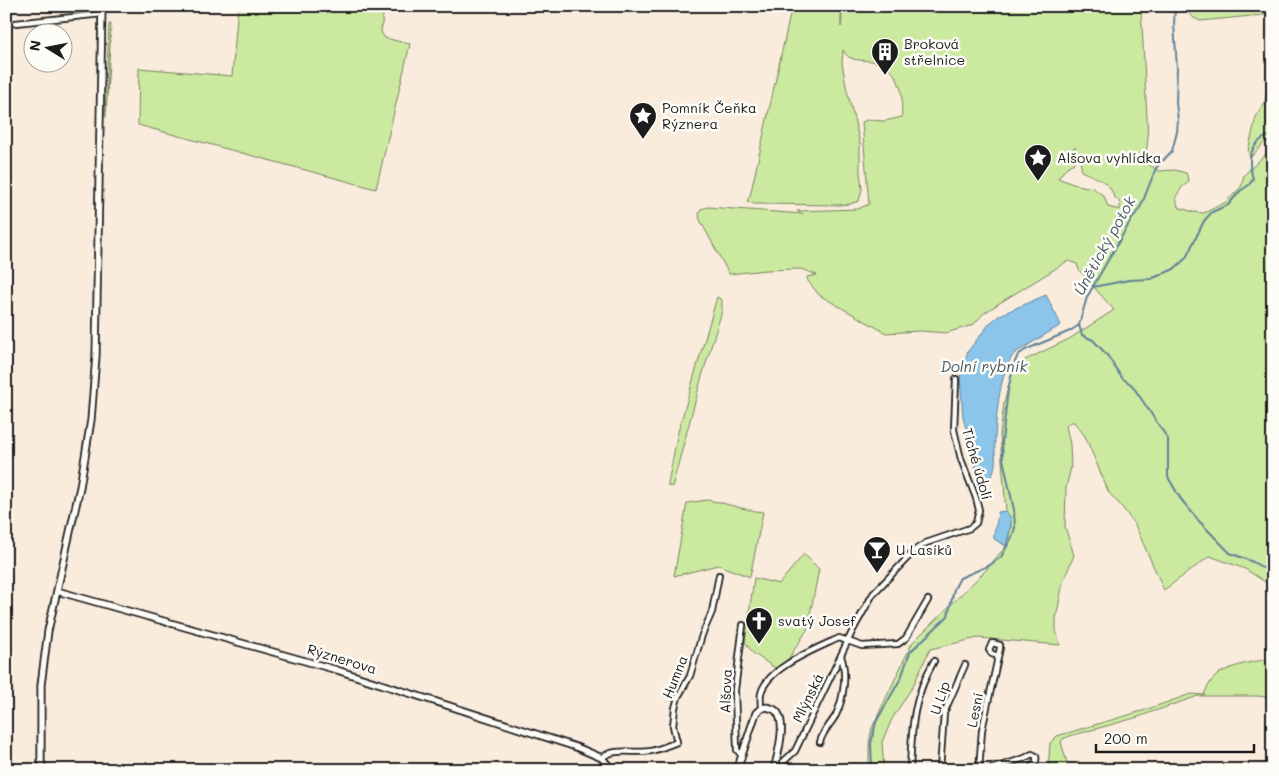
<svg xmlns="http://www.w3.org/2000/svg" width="1279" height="776" viewBox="0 0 1279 776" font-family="Mali,sans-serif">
<rect width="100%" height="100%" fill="#faecdd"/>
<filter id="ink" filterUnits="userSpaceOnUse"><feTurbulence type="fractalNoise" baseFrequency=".02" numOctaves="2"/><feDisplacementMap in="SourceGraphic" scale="10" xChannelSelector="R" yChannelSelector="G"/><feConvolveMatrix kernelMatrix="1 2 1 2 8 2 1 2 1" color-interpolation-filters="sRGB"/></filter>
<g filter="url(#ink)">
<path fill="#cce9a0" stroke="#74825e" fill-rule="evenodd" d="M238 6H384L381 32 385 38 410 44 376 189 138 125 139 68 232 76Z
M792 6H841V27L843 6H1141L1148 138 1145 162 1159 171 1175 170 1186 173 1189 182 1182 187 1176 197 1178 207 1193 212 1204 213 1226 202 1241 187 1244 175 1273 147V587L1245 569 1210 556 1164 590 1135 525 1122 507 1109 493 1085 436 1074 422H1070L1066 426 1070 444 1071 467 1066 488 1065 527 1074 555 1063 582 1056 619V631L1060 645 978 638 930 649 913 686 892 719 882 742 884 770H869V743L872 728 912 643 986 570 1006 546 1008 540 1011 526 1006 511 1000 435 1004 403 1011 376 1019 363 1069 339 1114 310 1079 270 1077 264 1068 261 998 304 983 314 973 325 946 333 920 331 886 333 819 295 808 281 807 277 817 275 801 269 766 270 729 274 700 220 699 214 701 209 708 207 803 214 797 211 858 209 869 204 862 122 867 120 885 121 902 117C901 107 903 95 900 86 885 45 853 72 843 50L842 63 846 86 860 143V172L862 189 859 201 850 204 839 205 754 204 747 201 750 196ZM1075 147 1081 165V171C1096 178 1109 180 1114 197 1120 200 1120 203 1120 210L1108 207 1104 196 1093 188 1073 184 1058 178 1067 167 1074 163 1072 149Z
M1187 6H1273V14L1200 21 1194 18 1185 10Z
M109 24H111L106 117H105Z
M1273 49V139L1265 142 1250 158 1248 151 1256 117 1265 102Z
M717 297 722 300V311L702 376 672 487 668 486V483L678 432Z
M707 500C726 503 744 510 763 512L750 577 718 565 674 576 687 503Z
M804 554 819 569 807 630 787 661 782 666 775 668 753 653 745 642 754 578 779 584Z
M1273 659V698L1257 696H1198L1135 718 1070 736 1063 739 1061 742 1069 770H1048L1050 743 1057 736 1142 711 1191 694 1204 695C1206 688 1213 677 1220 673 1233 665 1258 660 1273 659Z"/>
<path fill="#8bc5ea" stroke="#5f8198" d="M1046 295 1061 325 1015 353C1000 368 996 417 995 439 994 453 998 464 991 477L987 478 981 476 976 468 963 417 960 377 963 366 968 351 990 323 1000 315Z
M1006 511 1011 518V526L1006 546 994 539C993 530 998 522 998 512Z"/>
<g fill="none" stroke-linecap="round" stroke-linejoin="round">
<path stroke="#5f8198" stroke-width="2" d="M1176 12 1184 6
M1093 287 1129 280 1151 279 1174 269 1186 258 1204 221 1212 212 1228 205 1240 191 1249 185 1253 179C1252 174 1250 169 1250 164 1249 149 1259 137 1273 135
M1079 325 1082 335 1093 340 1107 355 1122 378 1132 385 1168 439V477L1180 498 1198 520 1230 553 1253 562 1273 574
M872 770 871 743 876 722 901 678 910 652 948 616 954 589 960 578 990 565 1001 557 1012 537 1015 528 1014 510 1003 459 1002 442 1008 390 1014 364 1018 355 1025 350 1070 331 1079 325 1087 297 1130 222 1141 206 1156 168 1172 151 1177 132 1178 120 1176 103 1177 68 1174 24 1175 6"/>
<defs>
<path id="minor" d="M6 24 102 14
M761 709C761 704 760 698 761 693 768 667 816 649 839 638L862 646 898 644 906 638 928 600
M820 742C823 731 831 724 836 715 844 698 847 673 841 656
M742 756 737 750 735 690 743 625
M602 758C613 747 636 754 651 751 660 749 669 745 677 742L673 726 675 708 678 697 690 676 702 635 712 612 719 575
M783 762 795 751 853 630 873 594 915 550 926 543 970 528 976 523 979 510 976 498 961 459 954 430 956 379
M910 770C912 727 912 700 934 661
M940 770 944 713 965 665
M979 770 982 730 1000 648V645L992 643 989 650 992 654 998 656
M988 770 1025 758 1032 754 1036 756C1037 761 1036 764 1032 766L1031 770"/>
<path id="tertiary" d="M57 591 337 670 465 711 576 747 602 758 612 770
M43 770 41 761V685L48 631 80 487 91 420 96 356 102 6
M737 770 756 713C760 709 765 706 770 708 791 712 777 757 774 770"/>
</defs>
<use href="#minor" stroke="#1c1c1c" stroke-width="8"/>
<use href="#tertiary" stroke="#1c1c1c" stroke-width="9"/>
<use href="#minor" stroke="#fdfcf7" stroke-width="4.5"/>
<use href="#tertiary" stroke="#fdfcf7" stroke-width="5.5"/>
</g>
</g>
<defs>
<symbol id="building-pin" viewBox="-11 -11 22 30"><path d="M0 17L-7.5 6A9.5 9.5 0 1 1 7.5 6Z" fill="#1c1c1c" stroke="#fdfcf7"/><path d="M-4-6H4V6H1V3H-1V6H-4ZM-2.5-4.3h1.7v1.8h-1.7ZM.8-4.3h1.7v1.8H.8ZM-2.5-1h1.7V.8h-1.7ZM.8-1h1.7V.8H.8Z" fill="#fff"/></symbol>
<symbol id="sight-pin" viewBox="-11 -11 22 30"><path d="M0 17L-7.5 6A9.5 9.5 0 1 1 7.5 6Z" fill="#1c1c1c" stroke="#fdfcf7"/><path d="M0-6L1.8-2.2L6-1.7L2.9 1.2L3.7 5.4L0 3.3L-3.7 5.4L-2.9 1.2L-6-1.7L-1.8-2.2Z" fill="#fff"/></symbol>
<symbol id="bar-pin" viewBox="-11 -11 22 30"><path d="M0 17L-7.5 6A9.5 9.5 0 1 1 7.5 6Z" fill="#1c1c1c" stroke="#fdfcf7"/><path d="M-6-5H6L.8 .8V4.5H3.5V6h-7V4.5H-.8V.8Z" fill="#fff"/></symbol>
<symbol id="church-pin" viewBox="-11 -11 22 30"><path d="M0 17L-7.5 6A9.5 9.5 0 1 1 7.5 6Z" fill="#1c1c1c" stroke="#fdfcf7"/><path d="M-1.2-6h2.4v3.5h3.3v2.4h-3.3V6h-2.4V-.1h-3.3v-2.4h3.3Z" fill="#fff"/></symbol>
</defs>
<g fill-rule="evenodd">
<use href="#building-pin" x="869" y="36" width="32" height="43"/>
<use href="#sight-pin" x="627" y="100" width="32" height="43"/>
<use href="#sight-pin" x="1022" y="142" width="32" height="43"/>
<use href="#bar-pin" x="861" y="534" width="32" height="43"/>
<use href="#church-pin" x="743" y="605" width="32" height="43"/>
</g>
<g text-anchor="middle" stroke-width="5" stroke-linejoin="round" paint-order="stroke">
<g font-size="14" fill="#1c1c1c" stroke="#fdfcf7" text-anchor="start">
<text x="904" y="49">Broková<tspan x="904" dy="16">střelnice</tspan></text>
<text x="662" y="113">Pomník Čeňka<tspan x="662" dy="16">Rýznera</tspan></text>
<text x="1057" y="163">Alšova vyhlídka</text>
<text x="896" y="555">U Lasíků</text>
<text x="778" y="626">svatý Josef</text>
</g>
<g font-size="14" fill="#1c1c1c" stroke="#fdfcf7">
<text transform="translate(977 464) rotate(74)" y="5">Tiché údolí</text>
<text transform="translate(342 659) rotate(17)" y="5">Rýznerova</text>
<text transform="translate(675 677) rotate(-68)" y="5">Humna</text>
<text transform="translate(726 691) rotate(-88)" y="5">Alšova</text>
<text transform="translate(808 698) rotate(-64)" y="5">Mlýnská</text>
<text transform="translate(940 698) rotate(-71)" y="5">U Lip</text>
<text transform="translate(975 710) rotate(-79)" y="5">Lesní</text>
</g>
<g font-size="15" font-style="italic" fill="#435764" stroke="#fdfcf7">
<text transform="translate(1105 246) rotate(-61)" y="5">Únětický potok</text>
<text x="984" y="372">Dolní rybník</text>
</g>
</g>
<rect width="1279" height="776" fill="none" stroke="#fdfcf7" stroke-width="25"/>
<rect x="12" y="12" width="1254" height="751" fill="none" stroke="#1c1c1c" stroke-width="2" filter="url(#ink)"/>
<g transform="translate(48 48) rotate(280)"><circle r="24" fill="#fdfcf7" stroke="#a3a29f"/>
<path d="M0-4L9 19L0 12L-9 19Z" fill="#1c1c1c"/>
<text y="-8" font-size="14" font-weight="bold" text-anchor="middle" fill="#1c1c1c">N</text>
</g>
<path d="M1096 744v8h158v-8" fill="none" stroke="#1c1c1c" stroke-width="2.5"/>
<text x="1104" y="744" font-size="15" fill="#1c1c1c" stroke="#fdfcf7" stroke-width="4" paint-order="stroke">200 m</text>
</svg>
